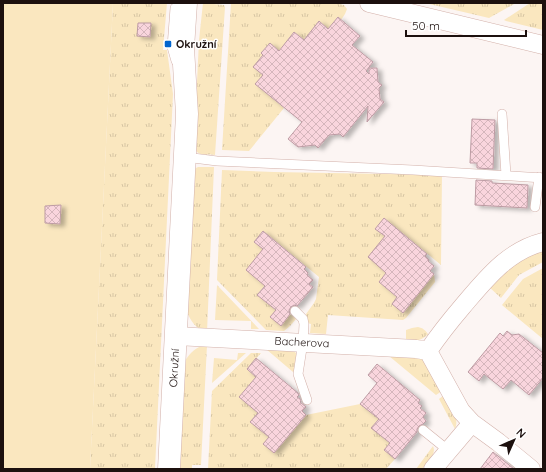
<svg xmlns="http://www.w3.org/2000/svg" width="546" height="472" viewBox="0 0 546 472" font-family="Quicksand,sans-serif">
<defs>
<pattern id="grass-tufts" width="24" height="20" patternUnits="userSpaceOnUse"><rect width="24" height="20" fill="#fae7bf"/><path d="M3 7l-1-3M5 7V3M7 7l1-3M15 17l-1-3M17 17v-4M19 17l1-3" fill="none" stroke="#d6c5a3"/></pattern>
<pattern id="building-cross-hatch" width="8" height="8" patternUnits="userSpaceOnUse"><rect width="8" height="8" fill="#f9d5dd"/><path d="M0 0l8 8M0 8l8-8" fill="none" stroke="#d5b6bc"/></pattern>
<filter id="shadow"><feDropShadow dx="4.5" dy="2.5" stdDeviation="2" flood-color="#0004"/></filter>
</defs>
<rect width="100%" height="100%" fill="#fcf5f3"/>
<path fill="url(#grass-tufts)" d="M113 3H167L163 50H167L173 94 155 469H90Z
M203 3 224 5 225 7 215 155C205 154 196 157 194 145L199 40Z
M231 3H335L344 5 347 9 345 14 341 20 338 17 328 29 319 21 304 40 294 32 279 51 270 43 261 53 263 55 254 67 263 75 256 84 284 108 249 151 222 150Z
M425 3H516L489 18Z
M530 3H543V30L506 21 504 20Z
M198 167H214L207 332C195 329 191 321 186 310L194 169Z
M222 170 274 172 442 175 441 265 384 218 376 229 385 236 386 273 379 282 397 297 392 304 403 313 434 274 435 282 406 318 403 320 328 315 326 334 310 333 311 324 307 323 306 314 314 303 316 299 319 277 263 231 254 242 263 249 265 285 257 295 276 310 270 317 281 325 290 314 296 319 290 326 284 331 266 330 217 280Z
M543 250V262L519 275 501 298 488 286 517 262Z
M543 268V339L502 305 523 279Z
M217 285 259 329H251V321L215 320Z
M418 327C423 328 425 330 428 334 422 341 415 341 406 341V330L412 328Z
M207 345 201 465H192V469H178L185 361C190 353 196 346 207 345Z
M266 349 292 350 295 352 298 356 295 371 293 372Z
M238 353H246L212 383 214 358 237 360Z
M251 353H261L247 369 256 377 239 397 258 413 250 422 269 437 274 453 306 415 360 404 379 419 371 428 390 443 384 450 395 459 386 469H208L212 391Z
M407 355 422 359 442 391 436 395 389 356Z
M444 395C450 405 460 418 455 429L439 399Z
M433 446C437 454 427 463 422 469H416Z"/>
<path fill="#fae7bf" d="M3 3H113L90 469H3Z"/>
<path fill="url(#building-cross-hatch)" stroke="#bd9ba3" filter="url(#shadow)" d="M338 17 360 36 352 45 373 62 366 71 369 74V68H377L378 82 382 85 379 88 380 99 384 102 367 122 368 106 343 137 340 134 329 135 318 148 315 145 298 147 288 139 302 122 255 84 263 75 253 67 263 55 261 53 270 43 279 51 294 32 304 40 319 21 328 29Z
M138 23H151L150 37 137 36Z
M472 119 495 120 493 169 477 168V163H470Z
M476 180 492 181V183L528 185 527 208 475 205Z
M61 205 60 224 45 223V206Z
M384 218 427 254 425 256 429 260 428 261 434 266 430 271 434 274 403 313 392 304 397 297 379 282 386 273 368 257 385 236 375 229Z
M263 231 306 267 304 269 308 273 307 275 313 280 309 284 313 287 297 306 294 305 291 307 289 310 290 314 281 326 270 317 276 310 257 295 265 286 246 270 263 249 254 242Z
M507 331 512 335 519 334 543 353V378L529 395 511 380 503 389 484 374 479 381 468 372 500 333 503 336Z
M256 358 298 393 299 395 297 397 300 399 301 401 300 402 306 407 302 411 306 415 274 453 263 444 269 437 250 422 258 413 239 397 256 377 247 369Z
M377 364 420 400 418 403 422 406 420 408 426 413 423 417 426 421 423 424 419 426 417 429V432L395 459 384 450 390 443 371 428 379 419 360 404 377 383 368 375Z
M493 452 514 469H480Z"/>
<g fill="none" stroke-linecap="round" stroke-linejoin="round">
<defs>
<path id="service" d="M175 8 172 47 176 61
M502 114 506 175
M185 157 217 161 413 170 543 178
M535 207 539 177
M295 311 303 319 304 324 303 342 298 374 307 400
M423 430 449 451"/>
<path id="minor" d="M369 3 543 45
M176 336 416 349 428 351
M428 351C439 335 450 321 462 307 485 280 507 251 543 242
M428 351 461 411 472 423 498 442 531 469
M433 469 472 423"/>
<path id="tertiary" d="M169 469 187 114 183 48 186 3"/>
</defs>
<use href="#service" stroke="#d3b1aa" stroke-width="10"/>
<use href="#minor" stroke="#d3b1aa" stroke-width="19"/>
<use href="#tertiary" stroke="#d3b1aa" stroke-width="23"/>
<use href="#service" stroke="#fff" stroke-width="9"/>
<use href="#minor" stroke="#fff" stroke-width="18"/>
<use href="#tertiary" stroke="#fff" stroke-width="22"/>
</g>
<rect fill="#0265ce" stroke="#fff" stroke-width="1.5" x="164" y="40" width="8" height="8" rx="2"/>
<g text-anchor="middle" stroke-width="3" stroke-linejoin="round" paint-order="stroke">
<g font-size="11" font-weight="bold" fill="#1c100e" stroke="#fff" text-anchor="start">
<text x="176" y="48">Okružní</text>
</g>
<g font-size="11" fill="#1c100e" stroke="#fff">
<text transform="translate(302 342) rotate(3)" y="4">Bacherova</text>
<text transform="translate(174 368) rotate(-87)" y="4">Okružní</text>
</g>
</g>
<rect width="546" height="472" fill="none" stroke="#1c100e" stroke-width="8"/>
<g transform="translate(514 440) rotate(45)" stroke="#ffffff" stroke-width="3" paint-order="stroke">
<path d="M0-3L7 15L0 10L-7 15Z" fill="#1c100e"/>
<text y="-6" font-size="11" font-weight="bold" text-anchor="middle" fill="#1c100e">N</text>
</g>
<path d="M406 30v6h120v-6" fill="none" stroke="#1c100e" stroke-width="2"/>
<text x="412" y="30" font-size="12" fill="#1c100e" stroke="#ffffff" stroke-width="3" paint-order="stroke">50 m</text>
</svg>
